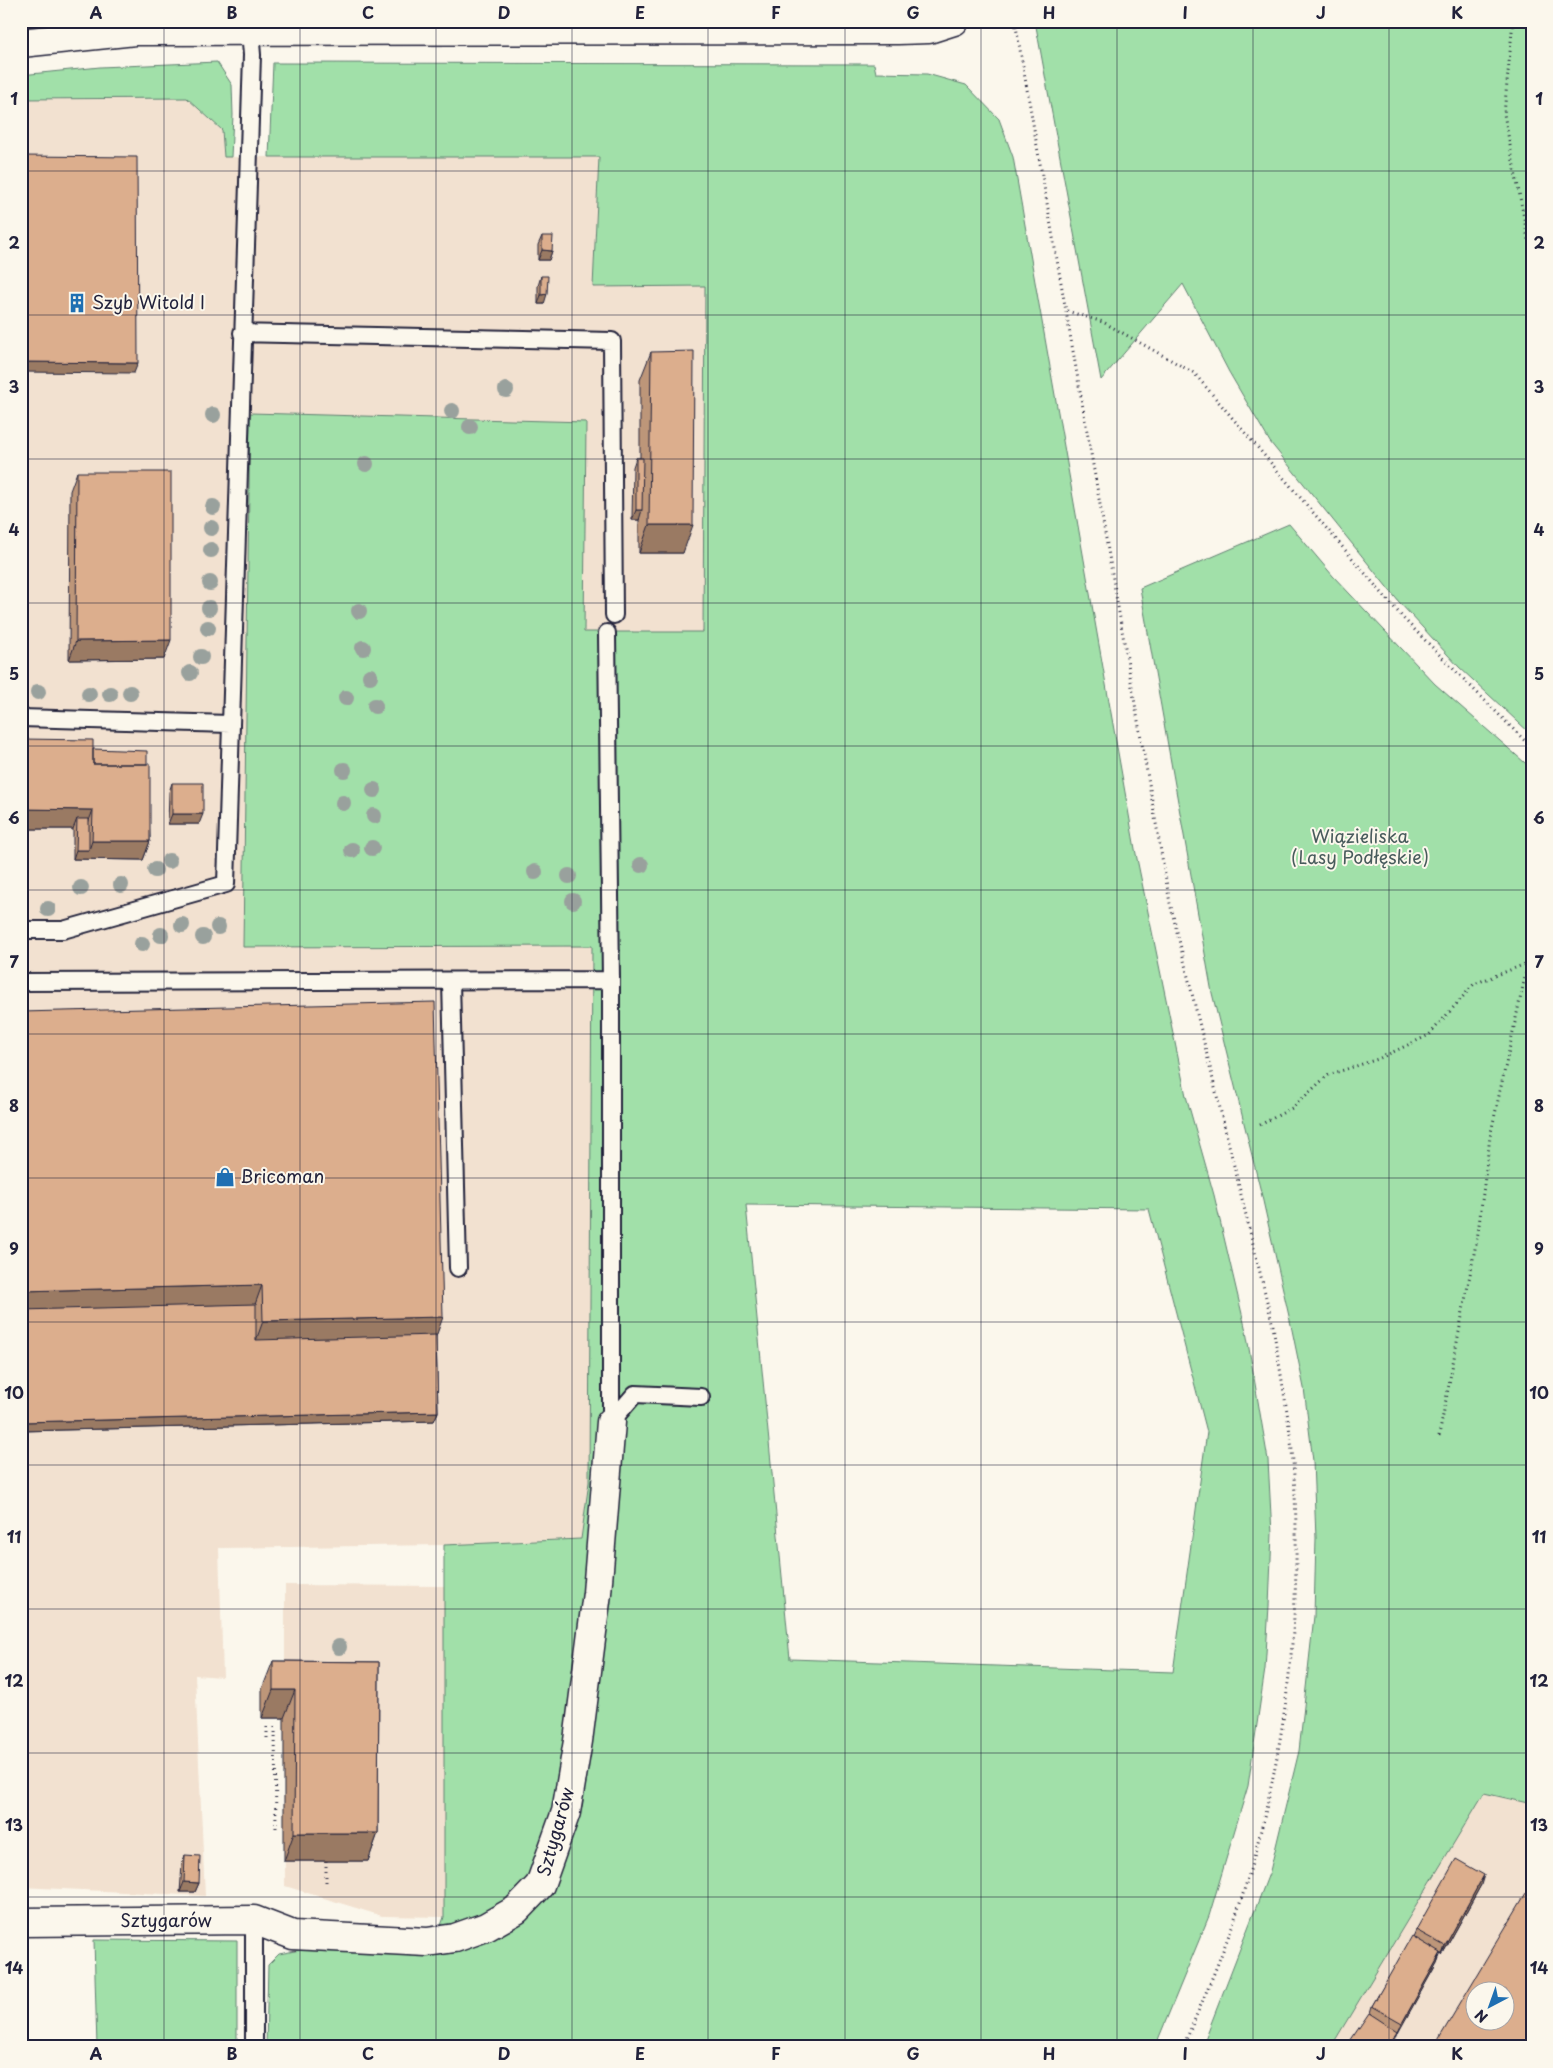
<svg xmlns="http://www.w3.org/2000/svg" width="1553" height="2068" viewBox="0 0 1553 2068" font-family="'Playpen Sans',sans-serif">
<rect width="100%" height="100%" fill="#fbf7ec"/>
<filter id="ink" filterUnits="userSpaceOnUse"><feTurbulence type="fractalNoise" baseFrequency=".02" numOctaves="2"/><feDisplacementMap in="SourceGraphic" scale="10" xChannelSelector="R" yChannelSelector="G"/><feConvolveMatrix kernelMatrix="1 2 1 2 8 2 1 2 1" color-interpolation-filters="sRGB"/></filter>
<g filter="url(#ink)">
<path fill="#f2e1d0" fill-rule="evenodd" d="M187 98 222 130 224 157H599L593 287 705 286 703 632 584 633 585 422 243 947 592 946 589 1482 581 1539 444 1545 219 1548 223 1677 195 1675 205 1896 21 1887V99Z
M285 1585 445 1586 444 1917 382 1916 285 1886 284 1718H262V1689H285Z
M1484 1793 1532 1804V2047H1331ZM1476 1990H1506V2020H1476Z"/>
<path fill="#a1e0a9" stroke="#628172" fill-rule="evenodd" d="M1035 21H1532V735L1459 667 1399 602 1270 442 1229 372 1183 284 1101 380Z
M217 62 232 85 233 115 231 157H224L222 130 187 98 21 99V75L100 67Z
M273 63 874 64 876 73 927 74 966 85 999 119 1013 157 1135 849 1186 1096 1214 1195 1246 1331 1268 1460 1272 1534 1269 1606 1265 1669 1248 1786 1209 1916 1155 2047H266L268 1965 279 1954 300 1950 431 1954 444 1917V1545L581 1539 589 1482 592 946 243 947 250 413 586 422 584 632H703L705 286 593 287 599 157H269ZM746 1205 1149 1209 1207 1432 1173 1672 790 1659Z
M1289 524 1333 576 1435 684 1532 769V1804L1484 1793 1331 2047H1202L1270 1871 1299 1751 1314 1616 1316 1538 1313 1461 1304 1388 1291 1325 1261 1192 1212 993 1140 588Z
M94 1940 237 1941V2047H97Z"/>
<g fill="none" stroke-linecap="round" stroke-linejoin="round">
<defs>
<path id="lane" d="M242 333 612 341 614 615
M607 633 611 980V1422
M21 718 230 724
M21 930H63L226 884 252 55 250 30
M451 981 458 1268
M21 982 611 980
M611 1422 635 1394 701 1397
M254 2047V1920"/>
<path id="street" d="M21 43 135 31 898 30 929 29 954 21
M21 1922 254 1920 293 1935 427 1942 455 1938 486 1927 516 1910 540 1885 566 1812 578 1741 597 1593 611 1422"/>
</defs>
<use href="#lane" stroke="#22223b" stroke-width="20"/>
<use href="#street" stroke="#22223b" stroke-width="31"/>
<path stroke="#22223b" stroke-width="3" stroke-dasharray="1 4" stroke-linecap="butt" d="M1015 21 1170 903 1273 1326C1280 1371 1289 1416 1293 1461 1303 1597 1289 1735 1251 1867 1234 1929 1208 1988 1183 2047
M1513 21 1504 114 1528 239 1532 245
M1067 311 1103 322 1194 373 1404 619 1532 748
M1260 1125 1292 1108 1328 1075 1378 1059 1429 1035 1474 984 1528 963
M1439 1436 1478 1233 1490 1137 1528 963 1532 952
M267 1727V1741
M275 1727 276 1830
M326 1861V1885"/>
<use href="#lane" stroke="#fbf7ec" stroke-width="16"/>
<use href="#street" stroke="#fbf7ec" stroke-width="28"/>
</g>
<g fill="#99a19d">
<circle cx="506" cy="390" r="8"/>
<circle cx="452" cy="411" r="8"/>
<circle cx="213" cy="415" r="8"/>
<circle cx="470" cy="427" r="8"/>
<circle cx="366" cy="464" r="8"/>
<circle cx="213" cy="507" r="8"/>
<circle cx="211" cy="528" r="8"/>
<circle cx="211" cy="550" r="8"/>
<circle cx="210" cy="583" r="8"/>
<circle cx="209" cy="608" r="8"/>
<circle cx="359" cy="611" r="8"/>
<circle cx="208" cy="628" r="8"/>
<circle cx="363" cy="648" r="8"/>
<circle cx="201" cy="657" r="8"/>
<circle cx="190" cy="673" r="8"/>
<circle cx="370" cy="676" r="8"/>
<circle cx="38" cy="692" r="8"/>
<circle cx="130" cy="693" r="8"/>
<circle cx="89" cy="694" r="8"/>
<circle cx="110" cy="694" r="8"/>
<circle cx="346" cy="698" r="8"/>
<circle cx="375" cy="706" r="8"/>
<circle cx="344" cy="770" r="8"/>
<circle cx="374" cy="790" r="8"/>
<circle cx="343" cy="803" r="8"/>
<circle cx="374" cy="816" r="8"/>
<circle cx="372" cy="848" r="8"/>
<circle cx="352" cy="850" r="8"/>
<circle cx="169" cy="861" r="8"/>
<circle cx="641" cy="865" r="8"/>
<circle cx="155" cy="870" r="8"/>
<circle cx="535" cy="872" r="8"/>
<circle cx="569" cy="876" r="8"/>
<circle cx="121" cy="885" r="8"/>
<circle cx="81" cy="888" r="8"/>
<circle cx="573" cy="901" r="8"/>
<circle cx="48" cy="909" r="8"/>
<circle cx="182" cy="925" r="8"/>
<circle cx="218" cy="927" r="8"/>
<circle cx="161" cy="935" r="8"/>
<circle cx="203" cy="937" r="8"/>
<circle cx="142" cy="944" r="8"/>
<circle cx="339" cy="1647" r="8"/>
</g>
<path fill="#bd9679" stroke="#22223b" d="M542 236 552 251 549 260H538V245Z
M541 276 544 304H538V286Z
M651 352 683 553H639V519V520H632L633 467 636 458H640V380Z
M77 472 164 659 69 660 70 491Z
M21 739 93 749 147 764 150 841 143 860 73 859V829H21Z
M172 783 199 824H168L169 792Z
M21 1012 436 1335 438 1412 434 1421 21 1431Z
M273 1661 379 1662 378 1833 368 1861H284V1718H262V1689Z
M185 1855 199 1883 195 1892H180L182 1865Z
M1481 1885 1442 1955 1440 1954 1437 1963 1398 2032 1394 2042 1370 2013 1372 2006 1413 1937 1416 1930Z"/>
<path fill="#9a7a63" stroke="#22223b" d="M542 250 552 251 549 260H538Z
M547 294 544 304H538L541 295Z
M21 362 138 363 134 373 21 372Z
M636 510H642L639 520H632Z
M21 513H29L26 523H21Z
M649 525H693L683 553H639Z
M171 640 164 659 69 660 76 641Z
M21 809 93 810 86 829 77 819 73 829H21Z
M172 814H203L199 824H168Z
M92 841H150L143 860 73 859 76 850H89Z
M262 1285 252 1313 21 1319V1291Z
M443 1317 433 1345 253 1349 263 1321Z
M438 1412 434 1421 21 1431V1422Z
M273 1690H295L284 1718H262Z
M294 1833H378L368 1861H284Z
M1484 1875 1481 1885 1442 1955 1445 1946Z
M184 1882 199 1883 195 1892H180Z
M1441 1953 1437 1963 1398 2033 1402 2023Z
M1398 2032 1394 2042 1391 2047H1388Z"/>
<path fill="#dcae8d" stroke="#22223b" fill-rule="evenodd" d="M21 156 137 157 138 363 21 362Z
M542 236H553L552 251 542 250Z
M541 276H548L547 294 541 295Z
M694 351 693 525H649L651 352Z
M636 458H643L642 510H636Z
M77 472H171V640L76 641Z
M21 503H29V513H21Z
M21 739 93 740V764H150V841H92L93 810 21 809Z
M93 749 147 751V764H93Z
M172 783H203V814H172Z
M77 819H89V850H76Z
M435 1002 443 1317 263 1321 262 1285 21 1291V1012Z
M256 1304V1340L436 1335 438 1412 21 1422V1310Z
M273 1661 379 1662 378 1833H294L295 1690H273Z
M185 1855 200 1856 199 1883 184 1882Z
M1456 1859 1484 1875 1445 1946 1416 1930Z
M1532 1883V2047H1434ZM1476 1990H1506V2020H1476Z
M1412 1936 1441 1953 1402 2023 1372 2006Z
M1369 2013 1398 2032 1388 2047H1346Z"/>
</g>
<path fill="none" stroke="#22223b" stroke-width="1" stroke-opacity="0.55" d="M164 21V2047M300 21V2047M436 21V2047M572 21V2047M708 21V2047M845 21V2047M981 21V2047M1117 21V2047M1253 21V2047M1389 21V2047M21 171H1532M21 315H1532M21 459H1532M21 603H1532M21 746H1532M21 890H1532M21 1034H1532M21 1178H1532M21 1322H1532M21 1465H1532M21 1609H1532M21 1753H1532M21 1897H1532"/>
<defs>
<symbol id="building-bare" viewBox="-9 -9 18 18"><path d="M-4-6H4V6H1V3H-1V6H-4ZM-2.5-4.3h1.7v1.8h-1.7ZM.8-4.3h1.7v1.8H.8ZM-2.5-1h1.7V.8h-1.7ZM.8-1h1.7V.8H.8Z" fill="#1f6fb2" stroke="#fbf7ec" stroke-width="2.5" paint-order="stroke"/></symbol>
<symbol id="shop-bare" viewBox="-9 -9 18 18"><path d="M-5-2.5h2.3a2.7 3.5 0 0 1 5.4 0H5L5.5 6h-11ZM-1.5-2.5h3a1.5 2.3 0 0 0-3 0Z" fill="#1f6fb2" stroke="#fbf7ec" stroke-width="2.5" paint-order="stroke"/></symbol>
</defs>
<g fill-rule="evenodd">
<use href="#building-bare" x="63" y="289" width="28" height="28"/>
<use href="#shop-bare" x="211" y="1163" width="28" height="28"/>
</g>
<g text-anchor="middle" stroke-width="4" stroke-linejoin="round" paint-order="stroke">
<g font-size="18" fill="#22223b" stroke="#fbf7ec" text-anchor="start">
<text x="92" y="309">Szyb Witold I</text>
<text x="240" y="1183">Bricoman</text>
</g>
<g font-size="18" fill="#485b5c" stroke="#fbf7ec">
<text x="1360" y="843">Wiązieliska<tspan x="1360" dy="21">(Lasy Podłęskie)</tspan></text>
</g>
<g font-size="18" fill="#22223b" stroke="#fbf7ec">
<text transform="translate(556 1832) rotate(-74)" y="6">Sztygarów</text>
<text x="166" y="1927">Sztygarów</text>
</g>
</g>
<rect width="1553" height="2068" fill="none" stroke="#fbf7ec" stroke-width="55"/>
<g transform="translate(1490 2006) rotate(221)"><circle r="24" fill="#fbf7ec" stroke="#a4a2a5"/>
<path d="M0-4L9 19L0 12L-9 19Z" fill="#1f6fb2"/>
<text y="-8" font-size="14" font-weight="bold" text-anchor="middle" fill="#22223b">N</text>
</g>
<rect x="28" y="28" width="1498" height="2012" fill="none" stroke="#22223b" stroke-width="2"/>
<g font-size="16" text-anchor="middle" font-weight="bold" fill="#22223b">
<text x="96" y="19">A</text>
<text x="232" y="19">B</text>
<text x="368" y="19">C</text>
<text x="504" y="19">D</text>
<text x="640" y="19">E</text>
<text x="776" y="19">F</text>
<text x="913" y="19">G</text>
<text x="1049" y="19">H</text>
<text x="1185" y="19">I</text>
<text x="1321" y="19">J</text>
<text x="1457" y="19">K</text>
<text x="14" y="105">1</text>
<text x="1539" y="105">1</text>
<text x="14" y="249">2</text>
<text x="1539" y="249">2</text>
<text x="14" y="393">3</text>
<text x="1539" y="393">3</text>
<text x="14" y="536">4</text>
<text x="1539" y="536">4</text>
<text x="14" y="680">5</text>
<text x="1539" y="680">5</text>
<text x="14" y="824">6</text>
<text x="1539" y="824">6</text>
<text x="14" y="968">7</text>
<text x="1539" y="968">7</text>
<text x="14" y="1112">8</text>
<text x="1539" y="1112">8</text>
<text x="14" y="1255">9</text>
<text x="1539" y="1255">9</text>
<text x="14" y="1399">10</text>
<text x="1539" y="1399">10</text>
<text x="14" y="1543">11</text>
<text x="1539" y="1543">11</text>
<text x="14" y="1687">12</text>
<text x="1539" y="1687">12</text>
<text x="14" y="1831">13</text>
<text x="1539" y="1831">13</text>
<text x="14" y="1974">14</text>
<text x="1539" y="1974">14</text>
<text x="96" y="2060">A</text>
<text x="232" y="2060">B</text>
<text x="368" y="2060">C</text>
<text x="504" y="2060">D</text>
<text x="640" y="2060">E</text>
<text x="776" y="2060">F</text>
<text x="913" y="2060">G</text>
<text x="1049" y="2060">H</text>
<text x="1185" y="2060">I</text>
<text x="1321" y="2060">J</text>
<text x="1457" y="2060">K</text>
</g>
</svg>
